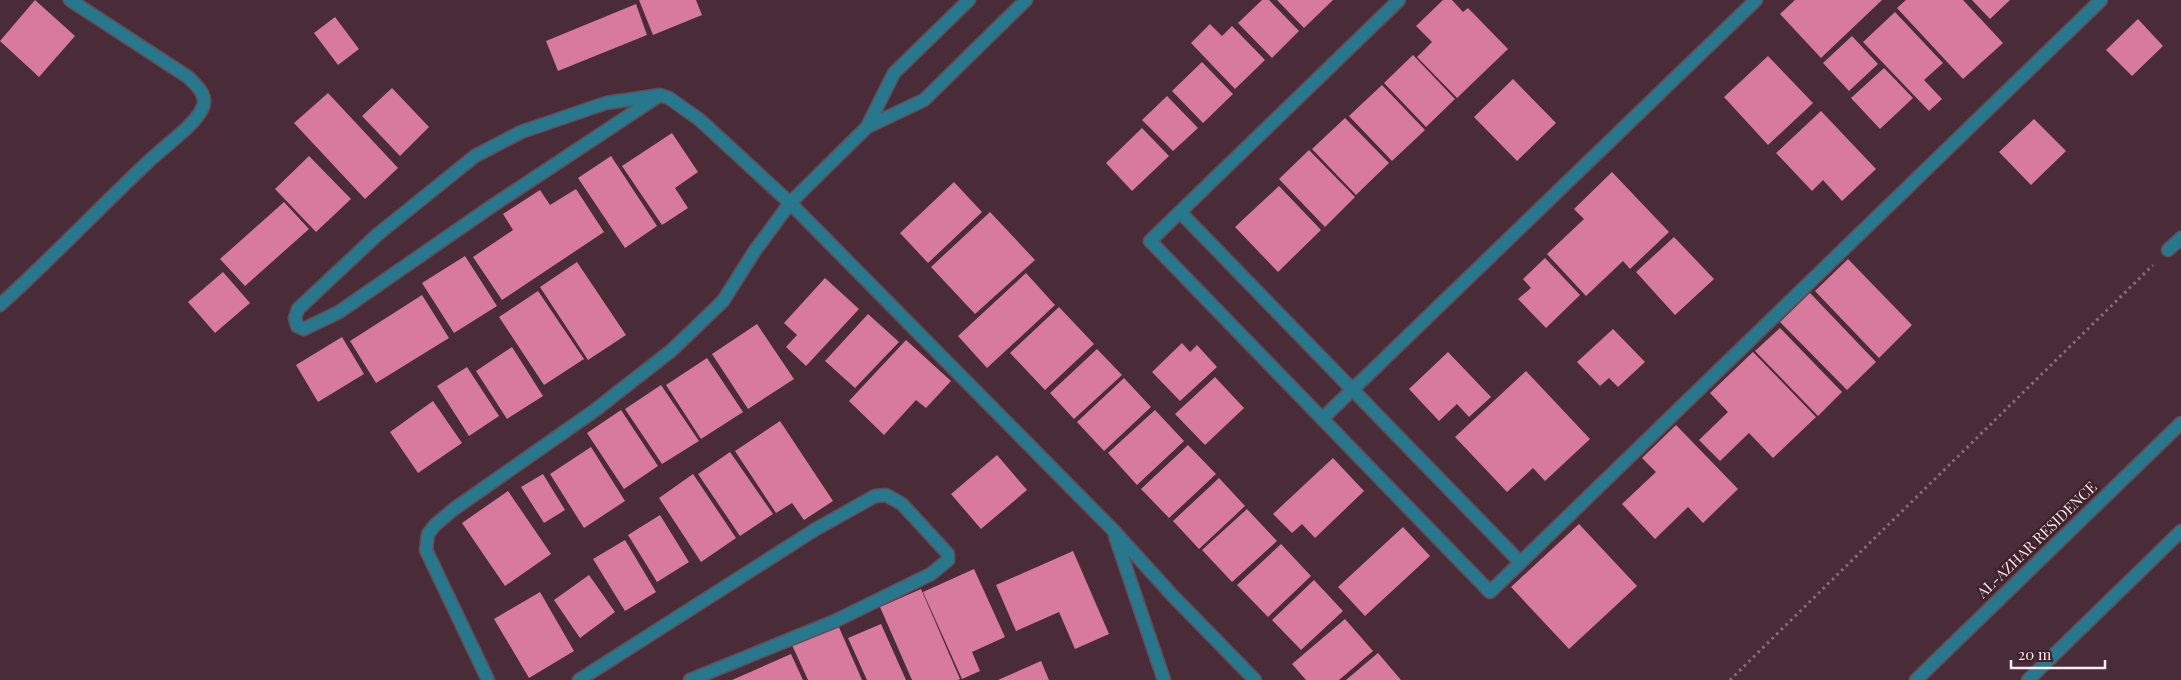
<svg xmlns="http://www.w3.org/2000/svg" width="2181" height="680" viewBox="0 0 2181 680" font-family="'Playfair Display',serif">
<rect width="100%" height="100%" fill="#492c37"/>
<path fill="#d8799e" d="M35 0 75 36 39 77 0 41Z
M639 0H696L702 15 653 35Z
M1262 0H1269L1299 31 1272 58 1238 23Z
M1277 0H1333L1304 28Z
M1443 0H1452L1463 12 1468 8 1508 49 1457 98 1417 57 1432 42 1416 26Z
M1795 0H1882L1821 58 1780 14Z
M1906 0H1963L2003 43 1963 79 1897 8Z
M1972 0H2010L1990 19Z
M636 4 647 35 558 71 546 41Z
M1895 12 1943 63 1924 80 1942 99 1929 111 1863 42Z
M335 17 359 49 338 65 314 33Z
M2138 19 2163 46 2132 76 2106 50Z
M1210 24 1222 36 1232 26 1265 60 1235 89 1191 43Z
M1852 36 1878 64 1849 91 1823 63Z
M1413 55 1455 99 1426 127 1384 83Z
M1768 56 1813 103 1768 145 1724 97Z
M1202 62 1233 94 1203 123 1172 91Z
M1884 68 1913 98 1880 129 1851 98Z
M1513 79 1556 123 1517 161 1474 117Z
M1382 85 1425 130 1392 161 1349 116Z
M392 88 429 127 400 156 362 116Z
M328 93 398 168 365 199 294 123Z
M1167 96 1198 128 1173 151 1142 120Z
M1821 111 1876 169 1842 201 1823 180 1812 191 1776 153Z
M1345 118 1389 163 1356 195 1312 149Z
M2034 119 2066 151 2031 185 1999 152Z
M1142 128 1169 156 1132 191 1106 163Z
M672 133 698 172 675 188 688 208 662 225 622 166Z
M1309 150 1355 197 1325 227 1279 179Z
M309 156 351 199 316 232 275 189Z
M611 156 657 226 625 248 578 178Z
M1612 172 1669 232 1630 269 1623 261 1586 296 1547 254 1584 219 1574 209Z
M954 182 982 212 928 263 900 233Z
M1279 186 1321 230 1278 272 1235 227Z
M576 189 604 232 502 300 473 257 513 230 503 214 540 190 550 205Z
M284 202 309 229 245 286 220 259Z
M990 212 1035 260 975 314 931 267Z
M1674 237 1714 279 1675 315 1636 272Z
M465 256 497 306 454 333 422 283Z
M1545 258 1580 295 1546 328 1518 299 1531 288 1523 279Z
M1848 259 1912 325 1879 358 1815 291Z
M577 262 626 335 588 360 540 287Z
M223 272 250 303 215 333 188 302Z
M1026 273 1055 305 987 368 958 336Z
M825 278 859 309 806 366 786 347 797 335 784 323Z
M538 291 584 359 544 385 499 317Z
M1810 293 1876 362 1847 390 1780 322Z
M422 295 449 338 376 383 350 341Z
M1059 307 1094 344 1045 390 1010 353Z
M868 314 899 342 855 388 825 361Z
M757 324 794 379 748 409 712 354Z
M1780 328 1842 392 1818 416 1755 351Z
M1613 329 1645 362 1618 387 1609 378 1600 386 1577 362Z
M342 337 364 374 318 402 296 365Z
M906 340 951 381 926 408 916 400 884 435 849 401Z
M1182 343 1190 352 1197 345 1217 367 1180 401 1152 372Z
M512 347 543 396 507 419 476 371Z
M1097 349 1122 375 1074 419 1050 393Z
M1448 352 1491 397 1469 417 1457 404 1439 421 1409 389Z
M1753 352 1816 417 1773 458 1749 433 1720 461 1699 440 1728 412 1710 393Z
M707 358 743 412 701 439 666 385Z
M467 367 499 416 469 436 437 386Z
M1526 371 1590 439 1545 481 1533 468 1507 492 1455 437Z
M1215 377 1244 408 1205 445 1175 414Z
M1124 378 1151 407 1104 451 1077 422Z
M661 385 699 441 662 464 625 409Z
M433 401 462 443 418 473 390 432Z
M621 410 658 466 624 489 587 433Z
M1155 410 1184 441 1137 485 1108 453Z
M780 421 833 501 804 520 792 503 776 513 735 451Z
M1676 425 1738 489 1703 523 1688 507 1655 539 1622 504 1656 472 1642 458Z
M1188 445 1216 474 1169 518 1141 489Z
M591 447 625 501 584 528 550 474Z
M730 452 773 514 740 536 698 474Z
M997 455 1027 490 981 529 951 494Z
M1333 458 1364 491 1315 538 1302 524 1292 533 1273 514Z
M543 474 565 510 544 523 521 487Z
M693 474 736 538 701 562 659 498Z
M1219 478 1245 506 1199 549 1173 521Z
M508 491 551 554 505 586 462 523Z
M1247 509 1277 541 1232 582 1202 550Z
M660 515 689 562 657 582 628 535Z
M1579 524 1637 586 1569 649 1511 587Z
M1403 527 1430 556 1365 616 1338 587Z
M625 540 656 592 625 611 593 559Z
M1281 544 1311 576 1268 617 1237 585Z
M1073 551 1109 634 1075 649 1059 612 1016 631 996 585Z
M974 569 1005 637 972 652 980 671 962 679 923 592Z
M589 575 615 612 580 638 554 600Z
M1314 580 1343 611 1301 650 1272 620Z
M921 589 960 679 958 680H912L880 607Z
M540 592 574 651 529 678 494 619Z
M1345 619 1373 651 1339 680H1306L1292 664Z
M881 624 906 680H867L848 638Z
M838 625 862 680H808L792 645Z
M1378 653 1401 680H1346Z
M791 654 803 680H732Z
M1041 661 1049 680H998Z"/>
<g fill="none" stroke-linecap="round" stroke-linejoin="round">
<defs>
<path id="minor" d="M1399 0 1150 241 1490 592 2101 0
M660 95 492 206 339 312 304 329 297 326 295 318 298 309 377 235 475 156 521 132 606 103 660 95 669 98 700 120 790 203 1114 531 1172 595 1255 680
M867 127 924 100 1026 0
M1180 212 1520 562
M2168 250 2181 238
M0 305C51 259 98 209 148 162 162 148 194 126 202 109 209 96 197 86 188 77L70 0
M1322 419 1756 0
M1115 536 1164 680
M488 680 426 550 428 534 435 525 454 509 594 411 672 350 723 301 754 252 790 203 867 127 894 73 969 0
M579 680 816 529 875 496 886 495 902 504 948 554V560L931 574 835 621 690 680
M1916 680 2181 423
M2028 680 2181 531"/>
</defs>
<use href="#minor" stroke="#664b55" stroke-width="15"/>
<path stroke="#896f79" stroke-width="3" stroke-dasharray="2.5 4" stroke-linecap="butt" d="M1730 680 2153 265"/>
<use href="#minor" stroke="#27778d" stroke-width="12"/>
</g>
<g text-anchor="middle" stroke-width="5" stroke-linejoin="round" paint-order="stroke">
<g font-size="15" fill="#ffebf1" stroke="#3e222c">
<text transform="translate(2037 540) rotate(-44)" y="5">AL-AZHAR RESIDENCE</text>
</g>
</g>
<path d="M2011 660v8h94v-8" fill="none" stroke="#ffebf1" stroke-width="2.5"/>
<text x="2018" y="660" font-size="15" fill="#ffebf1" stroke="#3e222c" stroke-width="4" paint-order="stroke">20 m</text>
</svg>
